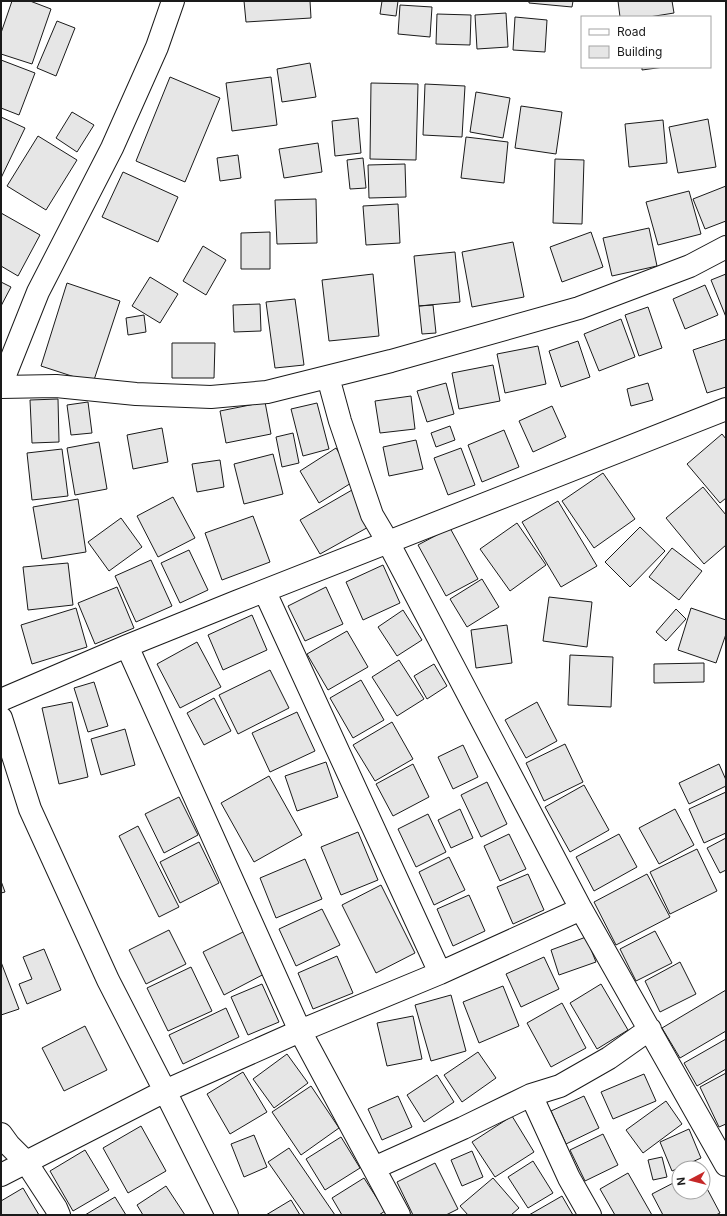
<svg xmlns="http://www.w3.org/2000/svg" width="727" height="1216" viewBox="0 0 727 1216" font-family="Inter,sans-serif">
<rect width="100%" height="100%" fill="#fff"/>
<path fill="#e6e6e6" stroke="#1a1a1a" d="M12 1H30L51 9 32 64 1 54V33Z
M244 1H310L311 18 246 22Z
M382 1H398L396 16 380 14Z
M529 1H573L572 7 529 3Z
M618 1H672L674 13 649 17H620Z
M400 5 432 7 430 37 398 34Z
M506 13 508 47 477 49 475 15Z
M437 14 471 15 470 45 436 44Z
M515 17 547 20 545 52 513 50Z
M57 21 75 28 56 76 37 68Z
M1 60 35 73 19 115 1 108Z
M310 63 316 97 282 102 277 69Z
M642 67H664L642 70Z
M170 77 220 98 185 182 136 161Z
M271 77 277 125 232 131 226 83Z
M371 83 418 84 416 160 370 159Z
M425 84 465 86 462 137 423 135Z
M476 92 510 98 503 138 470 132Z
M521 106 562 112 556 154 515 148Z
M72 112 94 125 77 152 56 138Z
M1 117 25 128 1 178Z
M358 118 361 153 335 156 332 121Z
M708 119 716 167 678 173 669 127Z
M663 120 667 163 629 167 625 124Z
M38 136 77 160 46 210 7 186Z
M466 137 508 142 504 183 461 178Z
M318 143 322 172 284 178 279 149Z
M238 155 241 178 220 181 217 158Z
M363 158 366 188 350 189 347 160Z
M555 159 584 160 582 224 553 223Z
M405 164 406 197 369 198 368 165Z
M123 172 178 197 158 242 102 217Z
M726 186V221L705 229 693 199Z
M689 191 701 234 658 245 646 202Z
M316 199 317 243 277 244 275 200Z
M398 204 400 243 366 245 363 206Z
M1 213 40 235 18 276 1 266Z
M649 228 657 266 612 276 603 238Z
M270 232V269H241V233Z
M591 232 603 267 562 282 550 247Z
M513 242 524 297 472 307 462 252Z
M203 246 226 260 206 295 183 281Z
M455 252 460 302 419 306 414 256Z
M373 274 379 336 329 341 322 280Z
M726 274V317L711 280Z
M150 277 178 294 160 323 132 306Z
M1 282 11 287 1 306Z
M67 283 120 301 93 383 41 366Z
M705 285 718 315 685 329 673 299Z
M295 299 304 365 275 368 266 302Z
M260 304 261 331 234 332 233 305Z
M433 305 436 333 422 334 419 306Z
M648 307 662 348 639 356 625 315Z
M144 315 146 332 128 335 126 318Z
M621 319 635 357 599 371 584 334Z
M726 339V387L707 393 693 350Z
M578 341 590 377 561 387 549 351Z
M172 343H215L214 378H172Z
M538 346 546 384 505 393 497 354Z
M493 365 500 401 459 409 452 373Z
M446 383 454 414 427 422 417 391Z
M648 383 653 400 631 406 627 389Z
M411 396 415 429 380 433 375 401Z
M58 399 59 442 32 443 30 400Z
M88 402 92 433 71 435 67 405Z
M265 402 271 434 226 443 220 411Z
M317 403 329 449 303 456 291 409Z
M552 406 566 437 533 452 519 421Z
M450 426 455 440 436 447 431 433Z
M162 428 168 462 133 469 127 435Z
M504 430 519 467 482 482 468 445Z
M293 433 299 463 282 467 276 437Z
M722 434 726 439V498L720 503 687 464Z
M416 440 423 469 389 476 383 447Z
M99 442 107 489 75 495 67 448Z
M336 448 356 480 319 503 300 471Z
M461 448 475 485 448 495 434 458Z
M62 449 68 496 32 500 27 453Z
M273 454 283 494 244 504 234 464Z
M220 460 224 487 197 492 192 464Z
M603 473 635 519 594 548 562 501Z
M703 487 726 515V545L704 564 666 518Z
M352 490 372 525 320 554 300 520Z
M173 497 195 538 158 557 137 516Z
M78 499 86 552 42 559 33 507Z
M558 501 597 566 561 587 522 522Z
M253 516 270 562 222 580 205 533Z
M121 518 142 547 109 571 88 542Z
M517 523 546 565 510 591 480 549Z
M640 527 665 551 630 587 605 562Z
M450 528 478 579 446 596 418 545Z
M672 548 702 571 679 600 649 577Z
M189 550 208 590 180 603 161 563Z
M151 560 172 606 136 622 115 576Z
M68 563 73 605 28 610 23 567Z
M383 565 400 603 363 620 346 582Z
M482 579 499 607 467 627 450 599Z
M117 587 134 628 95 644 78 603Z
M326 587 343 624 305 641 288 606Z
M549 597 592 602 587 647 543 641Z
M76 608 87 647 32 664 21 625Z
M691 608 726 620V634L716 663 678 650Z
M676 609 686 619 666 641 656 632Z
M403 610 422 640 397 656 378 627Z
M252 615 267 650 223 670 208 635Z
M507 625 512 663 476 668 471 630Z
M347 631 368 667 328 690 307 654Z
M197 642 221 687 180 708 157 664Z
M570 655 613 657 611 707 568 705Z
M399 660 424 699 397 716 372 677Z
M704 663V682L654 683V664Z
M434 664 447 686 427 699 414 676Z
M270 670 289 708 238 734 219 695Z
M361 680 384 720 353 738 330 698Z
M94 682 108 726 88 732 74 688Z
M214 698 231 731 204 745 187 713Z
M72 702 88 777 59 784 42 708Z
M537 702 557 741 526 758 505 720Z
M297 712 315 751 270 772 252 733Z
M392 722 413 759 375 781 353 745Z
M125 729 135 765 101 775 91 739Z
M565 744 583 782 544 801 526 763Z
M463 745 478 777 453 789 438 757Z
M326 762 338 797 297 811 285 776Z
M413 764 429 797 393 816 376 784Z
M719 764 726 780V786L689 804 679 783Z
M269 776 302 835 254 862 221 803Z
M487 782 507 824 481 837 461 795Z
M584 785 609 830 570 852 545 807Z
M726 792V833L704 843 689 809Z
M179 797 198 835 164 853 145 814Z
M460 809 473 838 451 848 438 820Z
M675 809 694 845 659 864 639 828Z
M428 814 446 852 416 867 398 829Z
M138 826 179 907 159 917 119 836Z
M358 832 378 880 341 895 321 847Z
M509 834 526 869 500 881 484 846Z
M619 834 637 867 594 891 576 857Z
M726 838V870L720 873 707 848Z
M199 842 219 883 180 903 160 862Z
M697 849 717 891 670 914 650 872Z
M449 857 465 890 434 905 419 872Z
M305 859 322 899 276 918 260 878Z
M528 874 544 910 513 924 497 887Z
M647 874 670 917 616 945 594 902Z
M1 881 5 892 1 893Z
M381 885 415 953 376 973 342 905Z
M469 895 485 931 453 946 437 909Z
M322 909 340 945 296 966 279 929Z
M169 930 186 964 146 984 129 950Z
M245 931 266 973 224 995 203 952Z
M655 931 672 963 636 981 620 949Z
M586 937 596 962 559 975 551 950Z
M44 949 61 990 27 1004 19 984 32 979 23 957Z
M337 956 353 993 313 1009 298 973Z
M544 957 559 989 521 1007 506 974Z
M1 962 19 1009 1 1015Z
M680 962 696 994 660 1012 645 981Z
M191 967 212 1011 168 1031 147 988Z
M262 984 279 1022 248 1035 231 997Z
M601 984 628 1030 597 1049 570 1003Z
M503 986 519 1026 479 1043 463 1002Z
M726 990V1031L680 1058 662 1028Z
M451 995 466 1051 431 1061 415 1005Z
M562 1003 586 1048 551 1067 527 1023Z
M226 1008 239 1037 183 1064 169 1035Z
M413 1016 422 1059 387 1066 377 1023Z
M85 1026 107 1070 64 1091 42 1048Z
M726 1039V1069L697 1086 684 1063Z
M478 1052 496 1078 462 1102 444 1075Z
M287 1054 308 1083 274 1108 253 1079Z
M243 1072 267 1112 230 1134 207 1094Z
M726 1073V1124L719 1127 700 1087Z
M644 1074 656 1101 613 1119 601 1092Z
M437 1075 454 1102 424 1122 407 1095Z
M311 1086 339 1128 301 1155 272 1112Z
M398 1096 412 1127 382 1140 368 1109Z
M584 1096 599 1128 566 1144 551 1111Z
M666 1101 682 1124 643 1153 626 1130Z
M512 1116 534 1152 495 1177 472 1142Z
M141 1126 166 1171 128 1193 103 1148Z
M689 1129 701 1158 672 1171 660 1142Z
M603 1134 618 1165 585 1181 570 1150Z
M254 1135 267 1167 244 1177 231 1144Z
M341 1137 360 1168 325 1190 306 1159Z
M289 1148 335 1215H305L268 1162Z
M85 1150 109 1190 73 1211 50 1171Z
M472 1151 483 1177 462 1186 451 1160Z
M662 1157 667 1177 653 1180 648 1160Z
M533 1161 553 1193 528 1208 508 1177Z
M435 1163 458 1209 446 1215H413L397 1182Z
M628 1173 652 1215H615L600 1189Z
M364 1178 385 1211 379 1215H342L332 1198Z
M493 1178 519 1208 511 1215H468L460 1206Z
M679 1180V1192H703V1181L720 1213 716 1215H663L652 1194Z
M166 1186 185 1215H143L137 1205Z
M23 1188 39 1215H1V1201Z
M562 1196 573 1215H529Z
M115 1197 126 1215H85Z
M291 1200 300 1215H266Z"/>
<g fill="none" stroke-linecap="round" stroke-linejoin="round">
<defs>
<path id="street" d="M328 377 340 421 372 515 388 542 581 909 726 1165
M1 385 38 292 112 148 157 47 173 1
M1 387 56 386 136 394 211 397 267 392 391 361 579 308 690 266 726 247
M265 592 440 973
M127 646 300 1031 399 1215
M1 700 127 646 236 602 726 409
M1 718 30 809 108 980 165 1091 227 1215
M531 1095 569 1178 590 1215
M1 1134 9 1145 26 1162 56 1208 59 1215
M374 1168 463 1128 531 1095 560 1086 609 1058 650 1029
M1 1175 165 1091 300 1031 440 973 581 909"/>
</defs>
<use href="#street" stroke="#1a1a1a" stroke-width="24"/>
<use href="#street" stroke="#fff" stroke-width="22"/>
</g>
<rect width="727" height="1216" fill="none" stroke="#1a1a1a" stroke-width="4"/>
<rect x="581" y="16" width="130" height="52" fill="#ffffff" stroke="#a3a3a3"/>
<rect x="589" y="29" width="20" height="6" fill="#ffffff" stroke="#a3a3a3"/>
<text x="617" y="36" font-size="12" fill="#1a1a1a">Road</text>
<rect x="589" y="46" width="20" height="12" fill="#e6e6e6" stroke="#a3a3a3"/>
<text x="617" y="56" font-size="12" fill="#1a1a1a">Building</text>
<g transform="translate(691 1180) rotate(263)"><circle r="19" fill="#ffffff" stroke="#a3a3a3"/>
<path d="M0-3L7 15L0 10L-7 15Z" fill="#c62828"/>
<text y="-6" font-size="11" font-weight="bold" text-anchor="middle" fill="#1a1a1a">N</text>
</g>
</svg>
